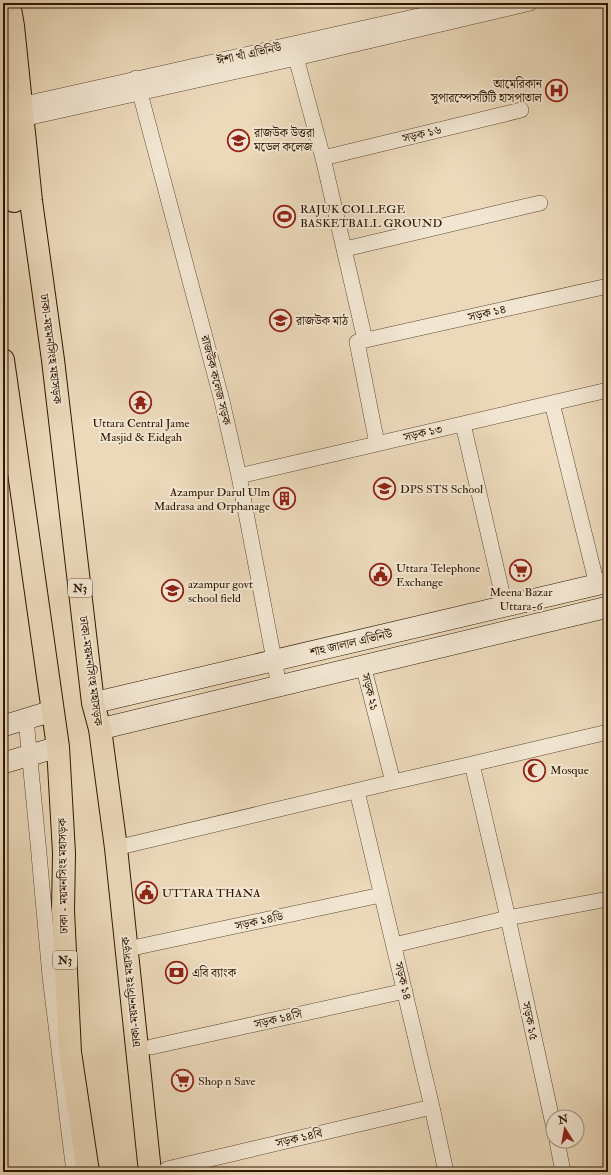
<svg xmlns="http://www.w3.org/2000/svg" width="611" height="1175" viewBox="0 0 611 1175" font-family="'IM FELL Double Pica','Noto Serif Bengali',serif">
<rect width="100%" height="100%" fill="#ebd9ba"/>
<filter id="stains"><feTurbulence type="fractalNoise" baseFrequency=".005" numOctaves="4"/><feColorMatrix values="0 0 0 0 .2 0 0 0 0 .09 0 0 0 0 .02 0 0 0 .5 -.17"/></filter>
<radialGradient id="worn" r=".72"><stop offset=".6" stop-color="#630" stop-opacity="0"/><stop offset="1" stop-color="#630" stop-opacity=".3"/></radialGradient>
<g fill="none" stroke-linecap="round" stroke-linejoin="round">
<defs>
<path id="street" d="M294 50 323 158 365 340
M136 78 222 401 239 476 279 686
M21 102 29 103 477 3
M22 119 296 58 530 3
M323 158 521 110
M345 249 540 203
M552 403 597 585
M463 424 505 606
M377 444 357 342 608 286
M239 476 608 390
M26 719 38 843 50 976 74 1172
M472 764 508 918 553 1124
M357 791 432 1107 446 1172
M124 846 393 782 363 665 393 782 472 764 608 732
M394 945 508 918 608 899
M137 947 381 895
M151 1047 405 991
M557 1141 563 1172
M167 1169 432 1107"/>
<path id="secondary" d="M93 703 608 582
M3 726 52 711
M100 729 608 607
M3 763 58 747"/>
<path id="highway" d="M9 3 13 26 31 201 53 360 93 703 100 729 116 848 150 1172
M3 98 12 147 14 201
M3 360 58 747 64 853 63 911 70 1052 88 1172"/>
</defs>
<use href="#street" stroke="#5c4830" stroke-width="16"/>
<use href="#secondary" stroke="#2d1702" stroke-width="22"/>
<use href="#highway" stroke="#2d1702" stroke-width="24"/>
<use href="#street" stroke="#f2e6d2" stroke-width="15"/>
<use href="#secondary" stroke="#f2e6d2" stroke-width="21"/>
<use href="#highway" stroke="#ebd9ba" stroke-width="22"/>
</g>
<defs>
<symbol id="hospital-ring" viewBox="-11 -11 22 22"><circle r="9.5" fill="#f2e6d2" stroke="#8f2418" stroke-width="1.5"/><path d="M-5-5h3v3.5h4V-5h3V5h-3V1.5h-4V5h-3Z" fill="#8f2418"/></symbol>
<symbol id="university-ring" viewBox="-11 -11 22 22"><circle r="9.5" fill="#f2e6d2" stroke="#8f2418" stroke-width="1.5"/><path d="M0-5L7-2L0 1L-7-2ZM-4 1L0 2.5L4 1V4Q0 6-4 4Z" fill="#8f2418"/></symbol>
<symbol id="stadium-ring" viewBox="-11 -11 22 22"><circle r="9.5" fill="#f2e6d2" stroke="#8f2418" stroke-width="1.5"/><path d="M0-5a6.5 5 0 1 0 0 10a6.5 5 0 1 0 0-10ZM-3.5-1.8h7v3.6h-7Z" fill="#8f2418"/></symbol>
<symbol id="school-ring" viewBox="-11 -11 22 22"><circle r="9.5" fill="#f2e6d2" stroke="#8f2418" stroke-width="1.5"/><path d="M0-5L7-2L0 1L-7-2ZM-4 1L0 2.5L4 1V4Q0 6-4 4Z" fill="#8f2418"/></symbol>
<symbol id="temple-ring" viewBox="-11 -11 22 22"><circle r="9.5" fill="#f2e6d2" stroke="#8f2418" stroke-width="1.5"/><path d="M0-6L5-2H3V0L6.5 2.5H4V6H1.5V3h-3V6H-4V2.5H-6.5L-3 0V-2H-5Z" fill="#8f2418"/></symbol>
<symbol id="building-ring" viewBox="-11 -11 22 22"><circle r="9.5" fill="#f2e6d2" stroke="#8f2418" stroke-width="1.5"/><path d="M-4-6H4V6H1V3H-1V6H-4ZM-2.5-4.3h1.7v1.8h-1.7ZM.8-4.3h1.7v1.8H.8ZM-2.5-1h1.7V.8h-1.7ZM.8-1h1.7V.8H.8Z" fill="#8f2418"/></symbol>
<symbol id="supermarket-ring" viewBox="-11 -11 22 22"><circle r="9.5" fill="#f2e6d2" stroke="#8f2418" stroke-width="1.5"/><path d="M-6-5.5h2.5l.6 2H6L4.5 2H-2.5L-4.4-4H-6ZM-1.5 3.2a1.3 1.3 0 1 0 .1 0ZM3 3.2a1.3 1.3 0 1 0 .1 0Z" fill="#8f2418"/></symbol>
<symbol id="civic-ring" viewBox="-11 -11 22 22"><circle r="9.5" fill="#f2e6d2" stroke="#8f2418" stroke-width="1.5"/><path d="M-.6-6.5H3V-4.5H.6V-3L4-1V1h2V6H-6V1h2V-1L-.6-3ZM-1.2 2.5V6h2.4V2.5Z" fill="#8f2418"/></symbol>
<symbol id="mosque-ring" viewBox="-11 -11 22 22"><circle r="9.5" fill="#f2e6d2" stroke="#8f2418" stroke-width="1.5"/><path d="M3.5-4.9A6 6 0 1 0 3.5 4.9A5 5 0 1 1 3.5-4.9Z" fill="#8f2418"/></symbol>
<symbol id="bank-ring" viewBox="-11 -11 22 22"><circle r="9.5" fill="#f2e6d2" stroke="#8f2418" stroke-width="1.5"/><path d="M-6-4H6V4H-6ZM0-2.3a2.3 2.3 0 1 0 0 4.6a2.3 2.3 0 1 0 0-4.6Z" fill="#8f2418"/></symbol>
</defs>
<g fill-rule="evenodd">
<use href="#hospital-ring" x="544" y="78" width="25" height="25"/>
<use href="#university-ring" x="226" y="128" width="25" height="25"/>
<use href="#stadium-ring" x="272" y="204" width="25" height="25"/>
<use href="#school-ring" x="268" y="308" width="25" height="25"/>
<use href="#temple-ring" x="128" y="390" width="25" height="25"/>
<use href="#school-ring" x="372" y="476" width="25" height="25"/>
<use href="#building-ring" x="272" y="486" width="25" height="25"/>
<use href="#supermarket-ring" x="508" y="558" width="25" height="25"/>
<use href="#civic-ring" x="368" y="562" width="25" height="25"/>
<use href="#university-ring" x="160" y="578" width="25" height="25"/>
<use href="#mosque-ring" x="522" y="758" width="25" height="25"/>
<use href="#civic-ring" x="134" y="880" width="25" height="25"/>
<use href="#bank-ring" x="164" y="960" width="25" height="25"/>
<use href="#supermarket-ring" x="170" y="1068" width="25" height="25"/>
</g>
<g text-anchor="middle" stroke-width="4" stroke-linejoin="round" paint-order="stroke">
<g fill="#f2e6d2" stroke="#685540" stroke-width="1">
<rect x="68" y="579" width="24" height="18" rx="3"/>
<rect x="53" y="951" width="24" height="18" rx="3"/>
</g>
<g font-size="11" font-weight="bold" fill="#2d1702">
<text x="80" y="592">N3</text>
<text x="65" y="964">N3</text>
</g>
<g font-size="12" fill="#2d1702" stroke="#f2e6d2">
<text transform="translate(249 54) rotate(-12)" y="4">ঈশা খাঁ এভিনিউ</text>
<text transform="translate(422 134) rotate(-14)" y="4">সড়ক ১৬</text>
<text transform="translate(487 313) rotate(-13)" y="4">সড়ক ১৪</text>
<text transform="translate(51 349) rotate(83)" y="4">ঢাকা-ময়মনসিংহ মহাসড়ক</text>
<text transform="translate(216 380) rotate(76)" y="4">রাজউক কলেজ সড়ক</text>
<text transform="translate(423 433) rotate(-13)" y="4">সড়ক ১৩</text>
<text transform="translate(351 643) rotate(-13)" y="4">শাহ জালাল এভিনিউ</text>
<text transform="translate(91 671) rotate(82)" y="4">ঢাকা-ময়মনসিংহ মহাসড়ক</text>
<text transform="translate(370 692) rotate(76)" y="4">সড়ক ২১</text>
<text transform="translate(63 876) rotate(-91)" y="4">ঢাকা - ময়মনসিংহ মহাসড়ক</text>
<text transform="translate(259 921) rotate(-12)" y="4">সড়ক ১৪ডি</text>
<text transform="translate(403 981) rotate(76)" y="4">সড়ক ১৪</text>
<text transform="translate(131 992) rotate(-96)" y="4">ঢাকা-ময়মনসিংহ মহাসড়ক</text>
<text transform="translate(278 1019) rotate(-13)" y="4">সড়ক ১৪সি</text>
<text transform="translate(530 1021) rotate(78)" y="4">সড়ক ১৫</text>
<text transform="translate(299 1138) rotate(-13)" y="4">সড়ক ১৪বি</text>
</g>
<g font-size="12" fill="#2d1702" stroke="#f2e6d2" text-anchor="start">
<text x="542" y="88" text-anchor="end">আমেরিকান<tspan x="542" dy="14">সুপারস্পেসটিটি হাসপাতাল</tspan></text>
<text x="254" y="137">রাজউক উত্তরা<tspan x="254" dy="14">মডেল কলেজ</tspan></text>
<text x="300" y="213">RAJUK COLLEGE<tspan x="300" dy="14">BASKETBALL GROUND</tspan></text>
<text x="296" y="325">রাজউক মাঠ</text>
<text x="141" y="427" text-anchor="middle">Uttara Central Jame<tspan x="141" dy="14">Masjid &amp; Eidgah</tspan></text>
<text x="400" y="493">DPS STS School</text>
<text x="270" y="496" text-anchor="end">Azampur Darul Ulm<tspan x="270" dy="14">Madrasa and Orphanage</tspan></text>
<text x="396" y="572">Uttara Telephone<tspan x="396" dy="14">Exchange</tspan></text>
<text x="188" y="588">azampur govt<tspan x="188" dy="14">school field</tspan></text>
<text x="521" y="596" text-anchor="middle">Meena Bazar<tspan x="521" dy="14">Uttara-6</tspan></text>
<text x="550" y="774">Mosque</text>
<text x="162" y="897">UTTARA THANA</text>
<text x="192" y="977">এবি ব্যাংক</text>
<text x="198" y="1085">Shop n Save</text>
</g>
</g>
<rect width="611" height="1175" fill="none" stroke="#ebd9ba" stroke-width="16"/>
<rect x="4" y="4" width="603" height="1167" fill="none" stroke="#2d1702" stroke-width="2"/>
<rect x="8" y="8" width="595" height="1159" fill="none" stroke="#2d1702"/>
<g transform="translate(565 1129) rotate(349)"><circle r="19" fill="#f2e6d2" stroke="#a3937f"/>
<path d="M0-3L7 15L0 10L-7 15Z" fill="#8f2418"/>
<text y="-6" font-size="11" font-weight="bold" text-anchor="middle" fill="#2d1702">N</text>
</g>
<rect width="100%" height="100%" filter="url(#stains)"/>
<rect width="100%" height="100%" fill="url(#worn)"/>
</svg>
